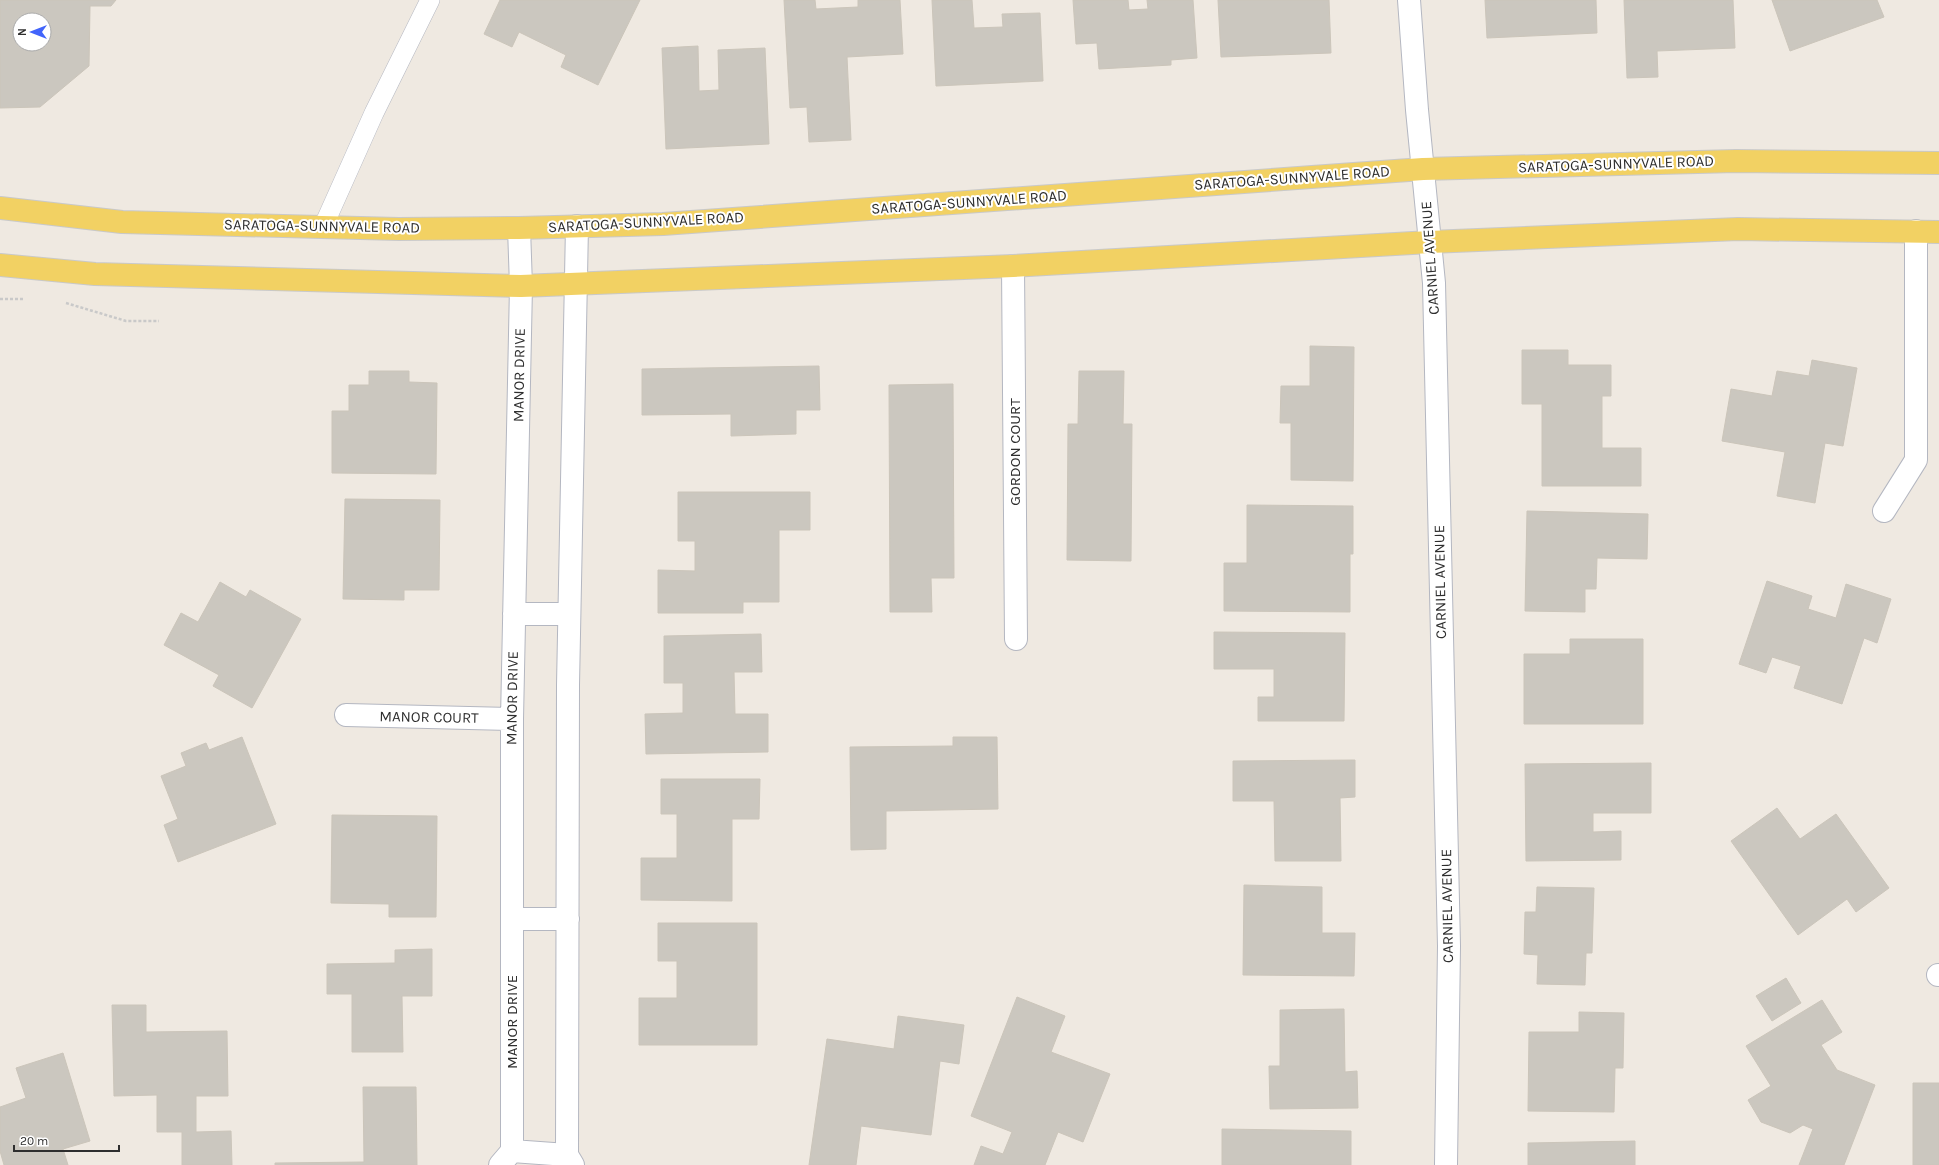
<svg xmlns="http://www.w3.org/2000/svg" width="1939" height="1165" viewBox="0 0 1939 1165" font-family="Karla,sans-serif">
<rect width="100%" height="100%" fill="#efe9e1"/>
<path fill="#cbc7bf" stroke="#cbc5ba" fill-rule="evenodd" d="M0 0H116L111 6H90L89 66 40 107 0 108ZM20 20H44V44H20Z
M500 0H640L598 85 561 67 566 55 519 32 512 47 484 34Z
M784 0H815L816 9 858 7V0H900L903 54 847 57 851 140 809 142 807 107 790 108Z
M932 0H972L974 28 1003 27 1002 14 1040 13 1043 81 936 86Z
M1073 0H1128L1129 10 1148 9 1147 0H1193L1197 58 1171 60V65L1099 69 1097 43 1076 44Z
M1218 0H1329L1331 53 1221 57Z
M1485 0H1596L1597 33 1487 38Z
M1624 0H1733L1735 48 1657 51 1658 77 1627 78Z
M1772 0H1877L1884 17 1790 51Z
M698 46 699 91 719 90 718 50 765 48 769 144 666 149 662 48Z
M1310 346 1354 347 1353 481 1291 480V423H1280L1281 386H1310Z
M1522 350H1568V365H1611V396H1602V448H1641V486H1542V404H1522Z
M1812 360 1857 368 1843 446 1825 443 1815 503 1777 496 1785 452 1722 441 1731 389 1772 396 1777 371 1809 376Z
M819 366 820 410H796V434L731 436V414L642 415V369Z
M369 371H409V382L437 383 436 474 332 473V411H349V385H369Z
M1079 371H1124L1123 424H1132L1131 561 1067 560 1068 424H1078Z
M953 384 954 578H931L932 612H890L889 385Z
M678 492H810V530H779V602H743V613H658V570L695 571V541H678Z
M345 499 440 500 439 590H404V600L343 599Z
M1247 505 1353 506V554H1350V612L1224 611V563H1247Z
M1527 511 1648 514 1647 559 1597 558 1596 589H1585V612L1525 611Z
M1767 581 1812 596 1808 609 1836 618 1846 584 1891 599 1877 643 1864 638 1842 704 1794 688 1801 666 1772 657 1766 673 1739 664Z
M220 582 246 597 250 590 301 619 252 708 213 686 219 675 164 645 181 613 198 622Z
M1214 632 1345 633 1344 721H1258V697H1274V669H1214Z
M761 634 762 672H734L735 714H768V752L646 754 645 714 683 713V683H664V636Z
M1570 639H1643V724H1524V654H1570Z
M242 737 276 824 178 862 164 825 178 819 161 776 186 766 181 753 206 743 209 750Z
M953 737H997L998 809 886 811V849L851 850 850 747 953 746Z
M1355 760V797L1340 798 1341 861H1275L1274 801H1233V761Z
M1651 763V813H1593V832L1621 831V860L1526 861 1525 764Z
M661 779H760L759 819H732V901L641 900V858H677V814H661Z
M1777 808 1800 839 1836 814 1889 888 1856 912 1847 899 1798 935 1731 841Z
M332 815 437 816 436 917H389V904L331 903Z
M1244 885 1322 887V933H1355L1354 976 1243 975Z
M1537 887 1594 888 1592 953H1586L1585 985 1537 984 1538 955 1524 954 1525 912H1536Z
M658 923H757V1045H639V998H677V961H658Z
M432 949V996H402L403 1052H352V994H327V964L395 963V950Z
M1786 978 1801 1003 1772 1021 1756 996Z
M1017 997 1065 1016 1051 1052 1110 1074 1083 1142 1058 1132 1045 1165H974L981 1146 1003 1154 1012 1132 971 1116Z
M1822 1000 1842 1032 1821 1045 1837 1070 1875 1085 1844 1165H1799L1813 1129 1803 1125 1790 1133 1761 1122 1748 1100 1771 1086 1746 1046Z
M112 1005H146V1032L227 1031 228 1096H196V1132L231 1131 232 1165H182V1132H157V1095L114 1096Z
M1344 1009 1345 1072 1357 1071 1358 1108 1270 1109 1269 1066H1280V1010Z
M1579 1012 1624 1013 1623 1068H1615L1614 1112 1528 1111 1529 1032H1579Z
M898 1016 964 1025 959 1064 940 1061 931 1135 861 1126 856 1165H809L827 1039 894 1049Z
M63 1053 90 1141 63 1149 68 1165H4L0 1151V1107L26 1098 16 1068Z
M1913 1083H1939V1165H1913Z
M363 1087H416L417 1165H275V1163L364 1162Z
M1222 1129 1351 1131V1165H1222Z
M1635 1141V1165H1528V1143Z"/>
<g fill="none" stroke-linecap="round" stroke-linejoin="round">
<defs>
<path id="lane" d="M323 227 374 113 430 0"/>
<path id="street" d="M1409 0 1417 110 1434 283 1449 946 1446 1165
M1013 266 1016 639
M1884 511 1916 460V231
M514 614H569
M346 715 512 719
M512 919H568
M1938 975H1939
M512 1151 567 1155
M500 1165 512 1151V719L521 286 519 228
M573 1165 567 1155 568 685 577 226"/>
<path id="primary" d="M0 208 122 222 399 229 519 228 663 224 1423 169 1736 161 1939 163
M0 265 95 274 521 286 1013 266 1430 242 1738 229 1939 232"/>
</defs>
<use href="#lane" stroke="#b4b7c1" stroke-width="20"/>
<use href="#street" stroke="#b4b7c1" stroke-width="24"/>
<use href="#primary" stroke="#c9c9c9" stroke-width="24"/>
<path stroke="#c9c9c9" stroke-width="2.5" stroke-dasharray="3 2" stroke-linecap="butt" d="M0 299H24
M66 303 126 321H159"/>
<use href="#lane" stroke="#fff" stroke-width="19"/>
<use href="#street" stroke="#fff" stroke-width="22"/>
<use href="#primary" stroke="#f2d163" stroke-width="22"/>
</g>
<g text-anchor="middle" stroke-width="4" stroke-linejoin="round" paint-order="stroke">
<g font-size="15" fill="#2e2e2e" stroke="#fff">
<text transform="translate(1616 164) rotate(-2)" y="5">SARATOGA-SUNNYVALE ROAD</text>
<text transform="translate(1292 178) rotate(-4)" y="5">SARATOGA-SUNNYVALE ROAD</text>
<text transform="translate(969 202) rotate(-4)" y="5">SARATOGA-SUNNYVALE ROAD</text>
<text transform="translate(646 222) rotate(-3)" y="5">SARATOGA-SUNNYVALE ROAD</text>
<text transform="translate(322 226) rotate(1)" y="5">SARATOGA-SUNNYVALE ROAD</text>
<text transform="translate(1430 258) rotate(-94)" y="5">CARNIEL AVENUE</text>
<text transform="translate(519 375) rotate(-89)" y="5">MANOR DRIVE</text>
<text transform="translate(1015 452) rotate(-90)" y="5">GORDON COURT</text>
<text transform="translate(1440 582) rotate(-91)" y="5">CARNIEL AVENUE</text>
<text transform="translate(512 698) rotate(-89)" y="5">MANOR DRIVE</text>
<text transform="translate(429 717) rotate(1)" y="5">MANOR COURT</text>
<text transform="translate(1447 906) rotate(-91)" y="5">CARNIEL AVENUE</text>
<text transform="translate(512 1022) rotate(-90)" y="5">MANOR DRIVE</text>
</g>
</g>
<g transform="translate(32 32) rotate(270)"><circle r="19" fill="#ffffff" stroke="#ababab"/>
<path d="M0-3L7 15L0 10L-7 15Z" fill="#4264fb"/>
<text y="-6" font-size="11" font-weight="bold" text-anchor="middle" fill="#2e2e2e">N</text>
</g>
<path d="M14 1145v6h105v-6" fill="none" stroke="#2e2e2e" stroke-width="2"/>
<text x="20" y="1145" font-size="12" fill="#2e2e2e" stroke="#ffffff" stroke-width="3" paint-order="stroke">20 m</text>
</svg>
